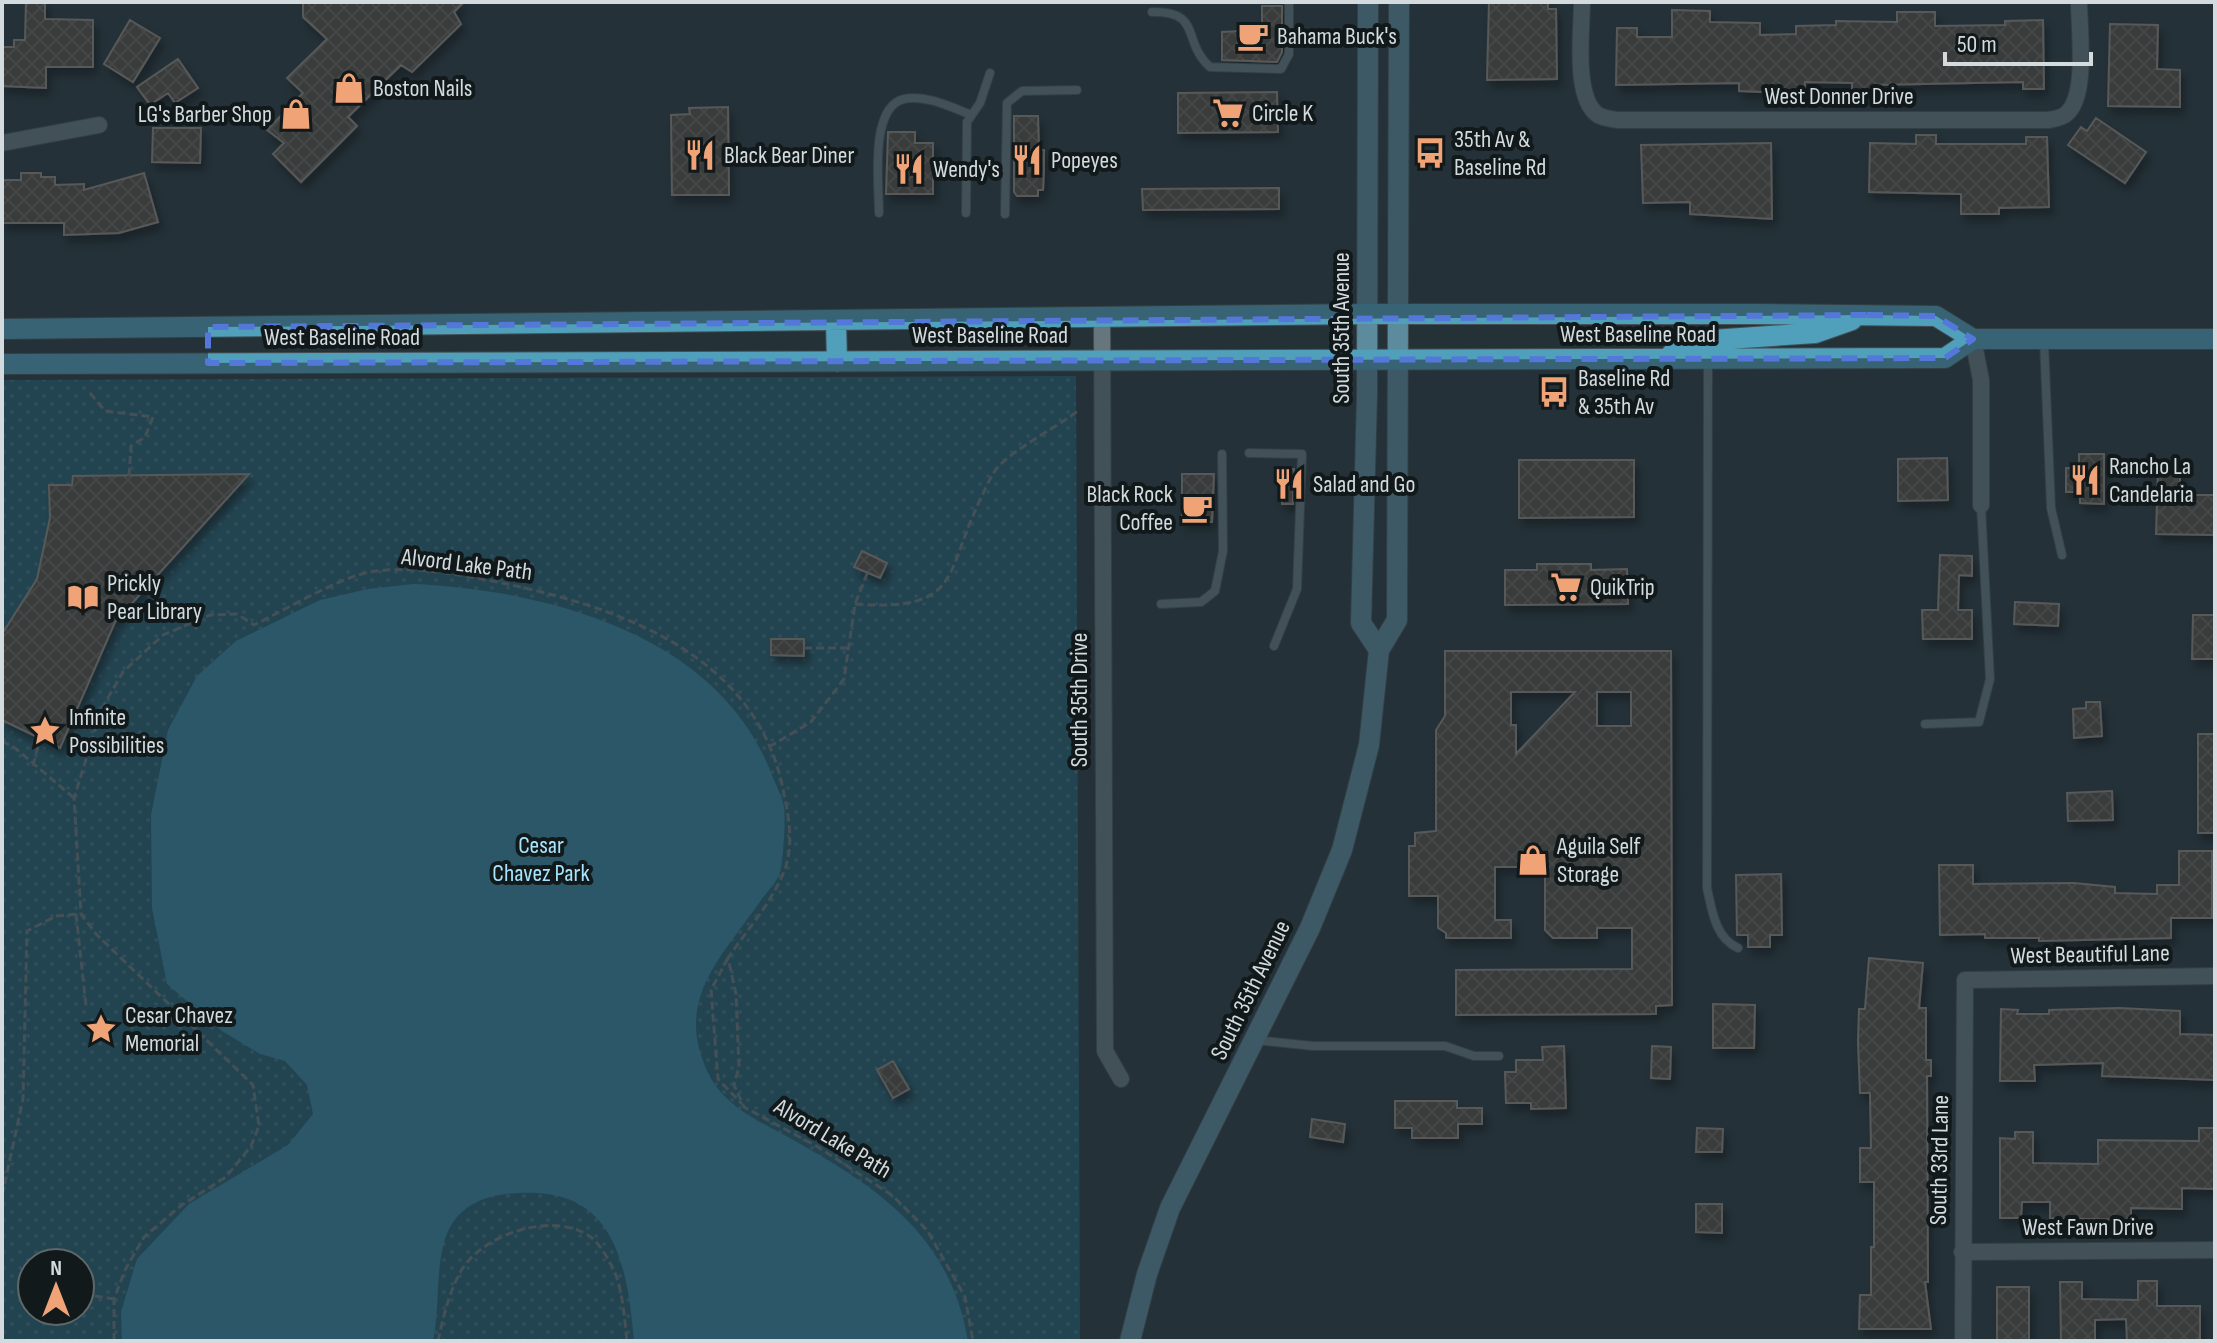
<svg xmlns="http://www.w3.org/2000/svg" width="2217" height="1343" viewBox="0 0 2217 1343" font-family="'Sofia Sans Condensed',sans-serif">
<defs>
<pattern id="grass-dots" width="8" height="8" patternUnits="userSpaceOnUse" patternTransform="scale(2)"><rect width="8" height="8" fill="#205c70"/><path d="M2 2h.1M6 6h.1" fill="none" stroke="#407384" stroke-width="1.8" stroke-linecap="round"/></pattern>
<pattern id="building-cross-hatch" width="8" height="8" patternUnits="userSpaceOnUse" patternTransform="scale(2)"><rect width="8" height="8" fill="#544840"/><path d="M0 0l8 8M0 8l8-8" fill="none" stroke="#6c625b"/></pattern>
<filter id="shadow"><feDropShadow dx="4" dy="7" stdDeviation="4" flood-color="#0009"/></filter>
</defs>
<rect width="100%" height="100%" fill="#243238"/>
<path fill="url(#grass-dots)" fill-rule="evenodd" d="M1076 376 1080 1341H2V380ZM32 1263H80V1311H32Z"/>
<path fill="#3485a2" d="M413 584C546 590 718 634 771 773 775 783 782 796 784 807 786 818 783 863 780 873 776 883 765 894 759 903 719 960 673 1002 709 1075 725 1106 758 1121 788 1137 876 1186 950 1234 968 1341H634C627 1264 615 1187 519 1193 495 1194 469 1200 454 1221 433 1248 441 1307 433 1341H122L121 1312 137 1259 189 1204 288 1145 313 1114 307 1085 285 1061 260 1054 222 1031 167 984 152 908 151 815 168 730 197 676 236 641 320 600 368 589Z"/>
<path fill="url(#building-cross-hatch)" stroke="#95877f" stroke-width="2" fill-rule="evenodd" filter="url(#shadow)" d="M26 2H45V19L93 20V67H46V88L2 86V47H14V40H25Z
M303 2H464L454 12 461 24 412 72 401 65 348 117 357 126 301 182 273 154 284 143 267 130 303 93 287 78 327 39 303 17Z
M1489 2H1548V9H1556L1557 79 1487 80Z
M1262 6H1282V52L1277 62 1222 60V32L1262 30Z
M1672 10 1710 11V22L1760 23V35L1796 34V26L1836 25V21L1897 22V12H1935V26L2005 25V21L2043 20 2044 89H2023V82L1873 85 1872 90H1852V83L1805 82V93H1786L1739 91V83L1616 85 1617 28H1637V37H1672Z
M130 20 160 38 133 82 104 64Z
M2110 24 2158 25 2157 69 2180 70V107L2108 106Z
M178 59 198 88 175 103 168 93 150 105 137 87Z
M1277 92 1278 132 1178 133V93Z
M728 107 729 195H672L671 115 690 114 689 108Z
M1014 116H1038L1039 150H1044V171L1043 190H1038V196H1017L1014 192Z
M2096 118 2146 152 2125 183 2068 145 2081 127 2087 131Z
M153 128H201L200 163 152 162Z
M888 132H915V143H933V194H886Z
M1916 135H1936V144H2026V137H2047L2049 207 1999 208V214H1961V194L1869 192 1870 143 1916 144Z
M1771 143 1772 219 1690 214V202L1643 203 1641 145Z
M21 173H41V177H55V185L84 184V190L144 173 158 222 119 233 64 235V223H2V180H21Z
M1279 188V209L1143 210 1142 189Z
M2079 454H2104V504L2080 503V492H2066V468H2079Z
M1947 458 1948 500 1898 501V459Z
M1519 460H1634V517L1519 518Z
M1279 469H1294L1293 504H1282V498H1279Z
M2158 469H2180V495H2215V535L2156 534Z
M249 474 115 622 60 748 2 720V634L37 579 50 518 49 485H72L73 476Z
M1182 474H1214L1212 522H1182Z
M862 551 887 563 880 578 854 567Z
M1940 555 1972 556V576L1959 575 1958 610H1972V639H1923L1922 610H1938Z
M1537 564H1591V570L1627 569 1628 604 1505 605V570H1537Z
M2015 602 2059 604 2058 626 2014 624Z
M2193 615H2215V659H2192Z
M771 639H804V656L771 655Z
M1445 651H1671L1672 1005 1656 1006V1014L1456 1015V970L1632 969V928H1597V938H1553L1545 930V867H1495V920H1511V938H1446V933L1438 928V896H1409V846H1415V833L1436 831V730L1445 716ZM1511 692H1575L1516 754V725H1511ZM1597 692H1631V726H1597Z
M2086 702H2100L2102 736 2074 738 2073 709 2086 708Z
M2198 734H2215V833H2198Z
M2112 791 2113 820 2068 821 2067 793Z
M2179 851H2212V918H2171V938L2039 941V938H1985V934L1940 935 1939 865H1973V884L2074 883 2115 887V893L2157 894V885H2179Z
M1781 874 1782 935H1770V947H1748V935H1737L1736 875Z
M1869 958 1923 963 1919 1008H1926V1060H1931V1076H1927L1928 1282H1925L1931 1329H1859L1860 1295H1871V1247H1874V1182H1860V1148H1871L1870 1093H1860L1858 1042 1859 1009H1865Z
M1713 1004 1755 1005 1754 1048H1713Z
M2119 1008 2180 1011V1034L2215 1035V1080L2102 1076 2103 1063 2034 1065 2035 1081H2000L2001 1009 2018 1010 2017 1014H2049V1010Z
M1564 1046 1566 1108 1531 1109V1103H1506L1505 1072H1516V1060H1543L1542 1047Z
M1652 1046 1671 1047 1670 1079 1651 1078Z
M893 1061 909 1089 893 1098 877 1070Z
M1395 1101H1457V1108H1482V1124H1458V1138H1412V1128H1395Z
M1312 1119 1345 1124 1343 1142 1310 1137Z
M1697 1128 1723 1129 1722 1152H1696Z
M2199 1128H2215V1189L2182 1188V1209L2131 1208V1220L2050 1218V1202H2022L2021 1218H2000V1138L2015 1139V1132H2033V1163L2098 1164V1140L2199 1141Z
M1696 1204H1722V1233L1696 1232Z
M2138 1281H2157V1306H2200V1341H2127L2126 1319 2095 1320V1341H2061L2060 1282H2082V1299L2138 1300Z
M1997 1287H2029V1341H1997Z"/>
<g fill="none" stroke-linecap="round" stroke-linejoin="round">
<defs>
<path id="lane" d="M1152 12C1203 11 1181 41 1210 67L1281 69 1289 54V2
M879 213C879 185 869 107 904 99 924 94 951 107 969 114
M966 213 967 122 980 103 990 73
M1005 214 1007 103 1022 91 1077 90
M2044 341 2051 508 2062 555
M1708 360 1707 888C1712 910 1715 938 1738 948
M1249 453 1302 454 1297 589 1274 646
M1161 604 1201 602 1215 591 1223 551 1222 454
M1925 724 1979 722 1990 679 1981 505
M1255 1040 1313 1046H1445L1474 1056H1499"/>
<path id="street" d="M1582 2C1582 30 1573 98 1598 115 1603 118 1612 119 1617 120H2048C2054 119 2062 118 2066 114 2088 97 2079 29 2079 2
M2 143 99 125
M1102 316 1105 1051 1121 1079
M1973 339 1981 380V505
M1962 1252 2215 1250
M1963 1341 1965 980 2215 976"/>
<path id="secondary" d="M1368 2 1367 395 1361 623 1379 650
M1130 1341 1147 1274 1170 1208 1310 928 1342 850 1369 745 1379 650 1397 620 1399 2"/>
<path id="primary" d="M836 322 837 362
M2 329 1367 314H1758L1936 316 1973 339H2215
M1667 359 1683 342 1815 333 1852 320
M2 364 1945 358 1973 339"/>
</defs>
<use href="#lane" stroke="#445055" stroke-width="10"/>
<use href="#street" stroke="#445055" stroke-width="18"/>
<use href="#secondary" stroke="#445055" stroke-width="22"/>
<use href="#primary" stroke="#445055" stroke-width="22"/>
<path stroke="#6a757b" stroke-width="3" stroke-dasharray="8 4" stroke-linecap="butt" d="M90 393 105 411 153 417 145 437 131 446 129 476
M855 604C963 612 944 573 981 498 986 488 991 474 999 466 1017 447 1056 428 1079 410
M804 648H850
M2 741 15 748 74 798
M769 747 811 722 844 679 855 604 869 569
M33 766 39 742
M76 914 86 1006
M728 958 711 990 718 1079 742 1104
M2 1196 23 1099 27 931 56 916 80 914
M83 1294 114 1299
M114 1341V1299L125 1270 144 1237 182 1205 226 1177 251 1146 259 1126 253 1085 96 934 81 914 74 798 102 708 123 672 163 635 210 615 237 614 254 625C285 610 338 578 370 572 411 565 462 575 502 583 623 608 759 656 784 794 789 817 793 843 786 866 775 899 747 930 728 958L736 994 739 1067 734 1085 744 1107 818 1147 893 1196 927 1230 965 1297 973 1341
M438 1341C443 1318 449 1292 461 1271 483 1233 556 1210 592 1238 599 1244 606 1255 610 1263 623 1284 624 1317 627 1341"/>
<use href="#lane" stroke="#66767c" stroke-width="8"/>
<use href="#street" stroke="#66767c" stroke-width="16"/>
<use href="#secondary" stroke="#5b8b9c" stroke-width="20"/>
<use href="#primary" stroke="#50a0bc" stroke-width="20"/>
</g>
<path d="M0 0H2217V1343H0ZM1867 315 1936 316 1973 339 1945 358 208 363V327Z" fill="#243238" fill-opacity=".55" fill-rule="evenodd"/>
<path fill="none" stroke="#5478da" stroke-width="6" stroke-dasharray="16 10" stroke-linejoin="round" d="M1867 315 1936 316 1973 339 1945 358 208 363V327Z"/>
<defs>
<symbol id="cafe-bare" viewBox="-9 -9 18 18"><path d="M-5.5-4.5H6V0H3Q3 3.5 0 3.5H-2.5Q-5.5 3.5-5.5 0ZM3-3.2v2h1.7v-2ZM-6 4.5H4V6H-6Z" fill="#efa376" stroke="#12191b" stroke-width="2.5" paint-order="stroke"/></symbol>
<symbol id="shop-bare" viewBox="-9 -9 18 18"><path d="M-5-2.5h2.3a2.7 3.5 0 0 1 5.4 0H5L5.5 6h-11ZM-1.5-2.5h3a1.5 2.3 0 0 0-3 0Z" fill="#efa376" stroke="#12191b" stroke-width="2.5" paint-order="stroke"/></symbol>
<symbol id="supermarket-bare" viewBox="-9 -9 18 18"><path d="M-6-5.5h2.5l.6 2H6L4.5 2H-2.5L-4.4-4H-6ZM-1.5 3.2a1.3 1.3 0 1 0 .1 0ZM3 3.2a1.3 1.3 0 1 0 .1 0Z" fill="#efa376" stroke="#12191b" stroke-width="2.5" paint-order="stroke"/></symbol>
<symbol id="bus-bare" viewBox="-9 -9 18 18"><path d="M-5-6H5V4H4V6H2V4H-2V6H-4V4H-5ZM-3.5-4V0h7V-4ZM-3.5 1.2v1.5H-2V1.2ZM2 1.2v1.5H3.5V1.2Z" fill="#efa376" stroke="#12191b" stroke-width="2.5" paint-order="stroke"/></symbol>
<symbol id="restaurant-bare" viewBox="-9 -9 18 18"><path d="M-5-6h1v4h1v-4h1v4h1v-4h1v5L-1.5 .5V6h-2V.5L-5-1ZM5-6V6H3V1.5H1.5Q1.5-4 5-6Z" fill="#efa376" stroke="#12191b" stroke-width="2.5" paint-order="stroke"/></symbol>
<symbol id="library-bare" viewBox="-9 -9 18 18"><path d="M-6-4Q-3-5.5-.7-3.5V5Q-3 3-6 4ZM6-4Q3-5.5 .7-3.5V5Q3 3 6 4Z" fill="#efa376" stroke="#12191b" stroke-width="2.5" paint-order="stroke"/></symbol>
<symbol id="sight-bare" viewBox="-9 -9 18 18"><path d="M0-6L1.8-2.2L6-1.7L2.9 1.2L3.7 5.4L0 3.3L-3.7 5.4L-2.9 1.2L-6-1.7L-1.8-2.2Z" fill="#efa376" stroke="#12191b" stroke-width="2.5" paint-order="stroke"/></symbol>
</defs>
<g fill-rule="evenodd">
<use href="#cafe-bare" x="1231" y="14" width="44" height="44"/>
<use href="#shop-bare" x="327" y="66" width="44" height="44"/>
<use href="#supermarket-bare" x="1206" y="91" width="44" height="44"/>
<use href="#shop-bare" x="274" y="92" width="44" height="44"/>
<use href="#bus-bare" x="1408" y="131" width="44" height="44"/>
<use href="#restaurant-bare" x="678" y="133" width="44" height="44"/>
<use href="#restaurant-bare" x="1005" y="138" width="44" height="44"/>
<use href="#restaurant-bare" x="887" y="147" width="44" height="44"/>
<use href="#bus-bare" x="1532" y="370" width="44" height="44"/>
<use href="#restaurant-bare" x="2063" y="458" width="44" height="44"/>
<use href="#restaurant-bare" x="1267" y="462" width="44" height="44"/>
<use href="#cafe-bare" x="1175" y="486" width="44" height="44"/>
<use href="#supermarket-bare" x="1544" y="565" width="44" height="44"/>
<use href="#library-bare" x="61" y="575" width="44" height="44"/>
<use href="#sight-bare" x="23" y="709" width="44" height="44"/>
<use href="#shop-bare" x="1511" y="838" width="44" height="44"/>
<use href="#sight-bare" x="79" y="1007" width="44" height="44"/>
</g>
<g text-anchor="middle" stroke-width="8" stroke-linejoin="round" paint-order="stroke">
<g font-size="24" fill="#d3dbdf" stroke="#12191b" text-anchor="start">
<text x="1277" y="44">Bahama Buck's</text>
<text x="373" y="96">Boston Nails</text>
<text x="1252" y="121">Circle K</text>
<text x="272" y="122" text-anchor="end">LG's Barber Shop</text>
<text x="1454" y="147">35th Av &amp;<tspan x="1454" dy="28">Baseline Rd</tspan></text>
<text x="724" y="163">Black Bear Diner</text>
<text x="1051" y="168">Popeyes</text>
<text x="933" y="177">Wendy's</text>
<text x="1578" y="386">Baseline Rd<tspan x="1578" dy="28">&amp; 35th Av</tspan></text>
<text x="2109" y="474">Rancho La<tspan x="2109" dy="28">Candelaria</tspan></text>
<text x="1313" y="492">Salad and Go</text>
<text x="1173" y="502" text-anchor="end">Black Rock<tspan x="1173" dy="28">Coffee</tspan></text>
<text x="107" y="591">Prickly<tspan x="107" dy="28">Pear Library</tspan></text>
<text x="1590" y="595">QuikTrip</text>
<text x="69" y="725">Infinite<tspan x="69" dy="28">Possibilities</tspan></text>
<text x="1557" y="854">Aguila Self<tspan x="1557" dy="28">Storage</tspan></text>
<text x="125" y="1023">Cesar Chavez<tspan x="125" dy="28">Memorial</tspan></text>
</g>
<g font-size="24" fill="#d3dbdf" stroke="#12191b">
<text x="1839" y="104">West Donner Drive</text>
<text transform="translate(1341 328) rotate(-90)" y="8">South 35th Avenue</text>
<text x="1638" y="342">West Baseline Road</text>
<text x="990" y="343">West Baseline Road</text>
<text x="342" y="345">West Baseline Road</text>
<text transform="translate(467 564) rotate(7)" y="8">Alvord Lake Path</text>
<text transform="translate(1079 700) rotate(-90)" y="8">South 35th Drive</text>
<text transform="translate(2090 954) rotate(-1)" y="8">West Beautiful Lane</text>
<text transform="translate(1250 990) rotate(-64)" y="8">South 35th Avenue</text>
<text transform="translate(833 1138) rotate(31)" y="8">Alvord Lake Path</text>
<text transform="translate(1939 1160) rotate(-89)" y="8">South 33rd Lane</text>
<text x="2088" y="1235">West Fawn Drive</text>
</g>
<g font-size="24" fill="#a7e5fe" stroke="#12191b">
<text x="541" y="853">Cesar<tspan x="541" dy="28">Chavez Park</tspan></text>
</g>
</g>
<rect width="2217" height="1343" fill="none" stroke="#d3dbdf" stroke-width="8"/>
<g transform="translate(56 1287)"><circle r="38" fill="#12191b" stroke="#5f6769" stroke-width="2"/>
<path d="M0-6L14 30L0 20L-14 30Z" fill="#efa376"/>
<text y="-12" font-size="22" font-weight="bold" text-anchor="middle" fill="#d3dbdf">N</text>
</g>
<path d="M1945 52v12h146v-12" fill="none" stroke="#d3dbdf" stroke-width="4"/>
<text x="1957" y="52" font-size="24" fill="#d3dbdf" stroke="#12191b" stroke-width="6" paint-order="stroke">50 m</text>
</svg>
